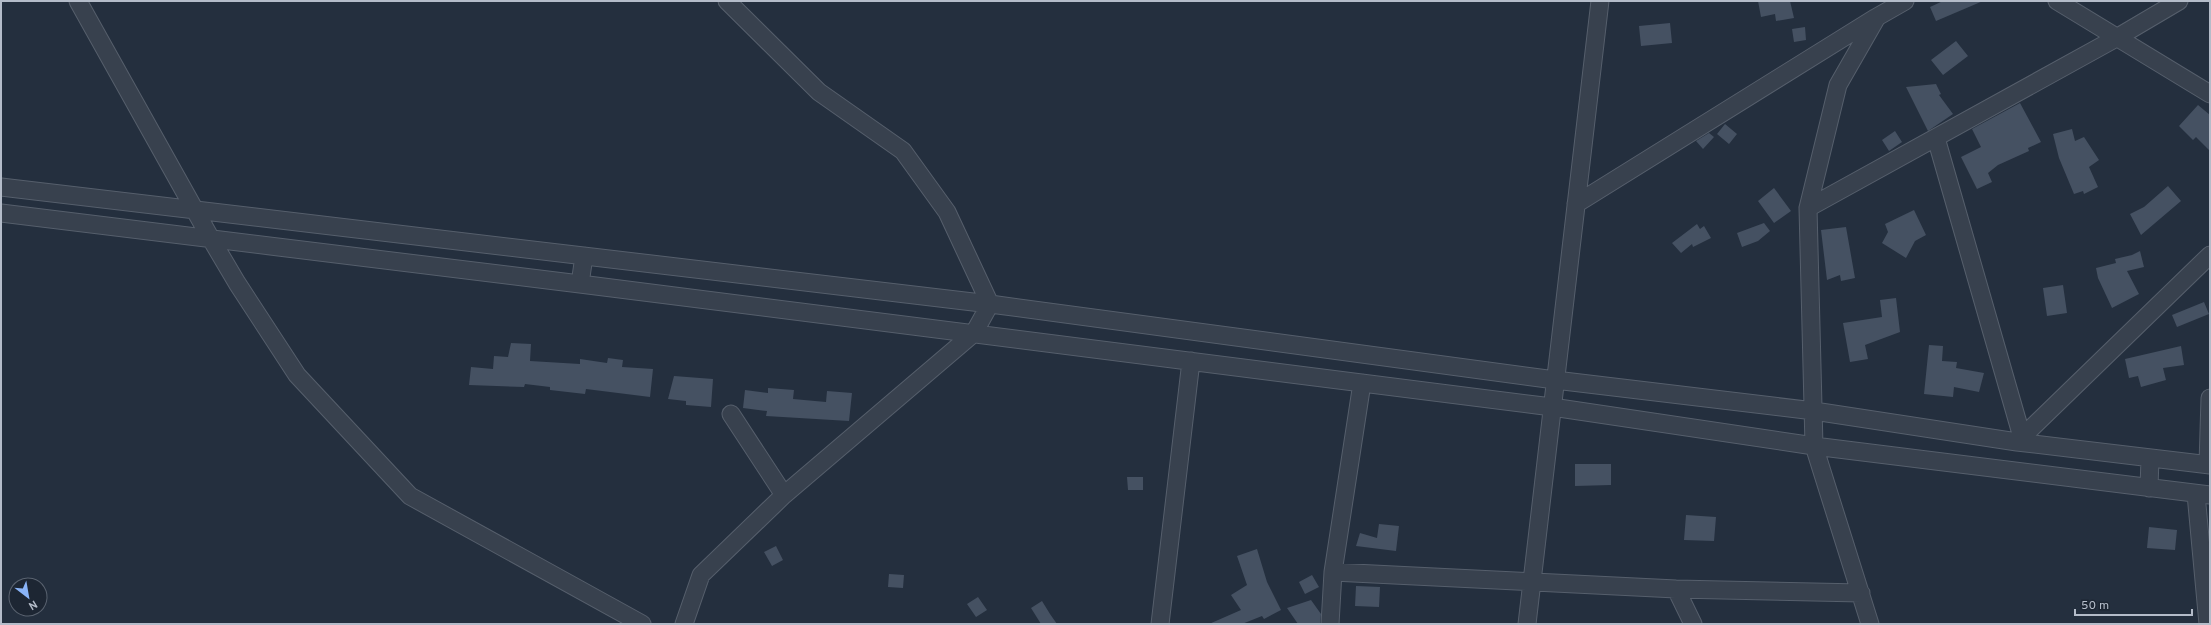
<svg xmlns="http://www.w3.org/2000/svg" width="2211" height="625" viewBox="0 0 2211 625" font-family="Overpass,sans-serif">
<rect width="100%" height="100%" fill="#242f3e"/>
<path fill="#455162" d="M1758 1H1790L1794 18 1776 21 1775 14 1761 17Z
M1943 1H1983L1936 21 1930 7Z
M1670 23 1672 43 1641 46 1639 26Z
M1805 27 1806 40 1794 42 1792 29Z
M1956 41 1968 56 1943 75 1931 60Z
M1936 84 1941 94 1939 95 1953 114 1928 131 1906 87Z
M2020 103 2041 142 2028 148 2029 151 1998 165 1988 173 1992 182 1977 189 1961 157 1981 147 1972 129Z
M2198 105 2210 115V151L2196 137 2193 140 2179 126Z
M1725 124 1737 134 1729 144 1717 134Z
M2072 129 2075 141 2084 137 2099 160 2089 167 2098 187 2084 194 2083 191 2074 194 2059 158 2053 134Z
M1895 131 1902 142 1889 151 1882 140Z
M1709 133 1714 137 1703 149 1696 141Z
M2168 186 2181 201 2141 235 2130 214 2144 207Z
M1774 188 1791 211 1774 223 1758 201Z
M1914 210 1926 235 1915 241 1906 258 1882 243 1888 232 1885 224Z
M1764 223 1770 231 1758 241 1742 247 1737 233Z
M1697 224 1700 229 1704 226 1711 238 1693 247 1692 244 1681 253 1672 243Z
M1846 227 1855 278 1841 281 1840 275 1827 280 1821 230Z
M2140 251 2144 267 2127 271 2139 294 2112 308 2098 278 2096 268 2116 263 2115 259 2132 255Z
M2063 285 2067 313 2047 316 2043 288Z
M1896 298 1900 332 1865 345 1868 359 1850 362 1843 323 1882 317 1880 300Z
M2204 302 2209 314 2177 327 2172 315Z
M511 343 531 344 530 361 580 364V359L607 363 608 358 623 360 622 367 653 369 650 397 586 389 585 394 550 390V387L525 384 524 387 469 385 471 367 493 369 494 356 508 357Z
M1929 345 1943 346 1942 361 1957 362 1956 368 1984 373 1979 392 1954 387 1953 397 1924 394Z
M2181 346 2184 365 2163 368 2166 380 2141 387 2138 376 2129 378 2125 359Z
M674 376 713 379 711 407 686 405V401L668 399Z
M768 388 794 390 793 399 826 402 827 391 852 393 849 421 766 416 767 411 743 408 745 390 768 393Z
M1575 464H1611V485L1575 486Z
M1127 477H1143V490H1128Z
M1686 515 1716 517 1714 541 1684 540Z
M1379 524 1399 526 1396 551 1356 546 1360 533 1377 538Z
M2149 527 2177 530 2175 550 2147 548Z
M776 546 783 560 772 566 764 552Z
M1257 549 1267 582 1281 610 1264 619 1262 616 1242 624H1209L1241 610 1231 595 1247 585 1237 556Z
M889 574 904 575 903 588 888 587Z
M1312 575 1319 587 1305 594 1299 582Z
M1356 586 1380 587 1379 607 1355 606Z
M978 597 987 610 976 617 967 604Z
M1311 600 1321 614 1320 624H1298L1287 608Z
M1042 601 1050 614 1057 624H1041L1031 608Z"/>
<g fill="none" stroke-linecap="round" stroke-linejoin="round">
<defs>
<path id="minor" d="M78 1 211 239 237 283 297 375 410 496 642 624
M727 1 819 92 903 151 947 212 990 304
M2057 1 2210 94
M1936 138 2022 437
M1 187 990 304 1555 380 1814 411 2017 442 2210 465
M1576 204 1875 18
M1808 208 2118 37 2179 1
M1 213 580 284 1552 407 1814 446 2210 495
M580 284 584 256
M731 414 784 495
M2017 442 2210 255
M2208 464 2210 398
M2149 488 2150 458
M2196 494 2208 624
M1333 572 1362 383
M1676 589 1693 624
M684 624 701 575 784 495 974 333 990 304
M1160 624 1191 361
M1330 624 1333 572 1676 589 1861 593
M1527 624 1600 1
M1870 624 1814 446 1808 208 1838 85 1877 17 1905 1"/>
</defs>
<use href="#minor" stroke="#565f6c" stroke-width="19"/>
<use href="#minor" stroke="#38414e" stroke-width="17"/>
</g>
<rect width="2211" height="625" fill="none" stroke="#b4bcc9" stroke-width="4"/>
<g transform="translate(28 597) rotate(149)"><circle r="19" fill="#1d2633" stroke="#59626f"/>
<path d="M0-3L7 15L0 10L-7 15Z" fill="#8ab4f8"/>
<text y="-6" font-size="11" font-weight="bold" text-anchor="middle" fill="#b4bcc9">N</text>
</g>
<path d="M2075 609v6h117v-6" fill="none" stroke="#b4bcc9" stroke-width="2"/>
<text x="2081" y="609" font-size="12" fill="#b4bcc9" stroke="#1d2633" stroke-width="3" paint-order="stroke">50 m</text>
</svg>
